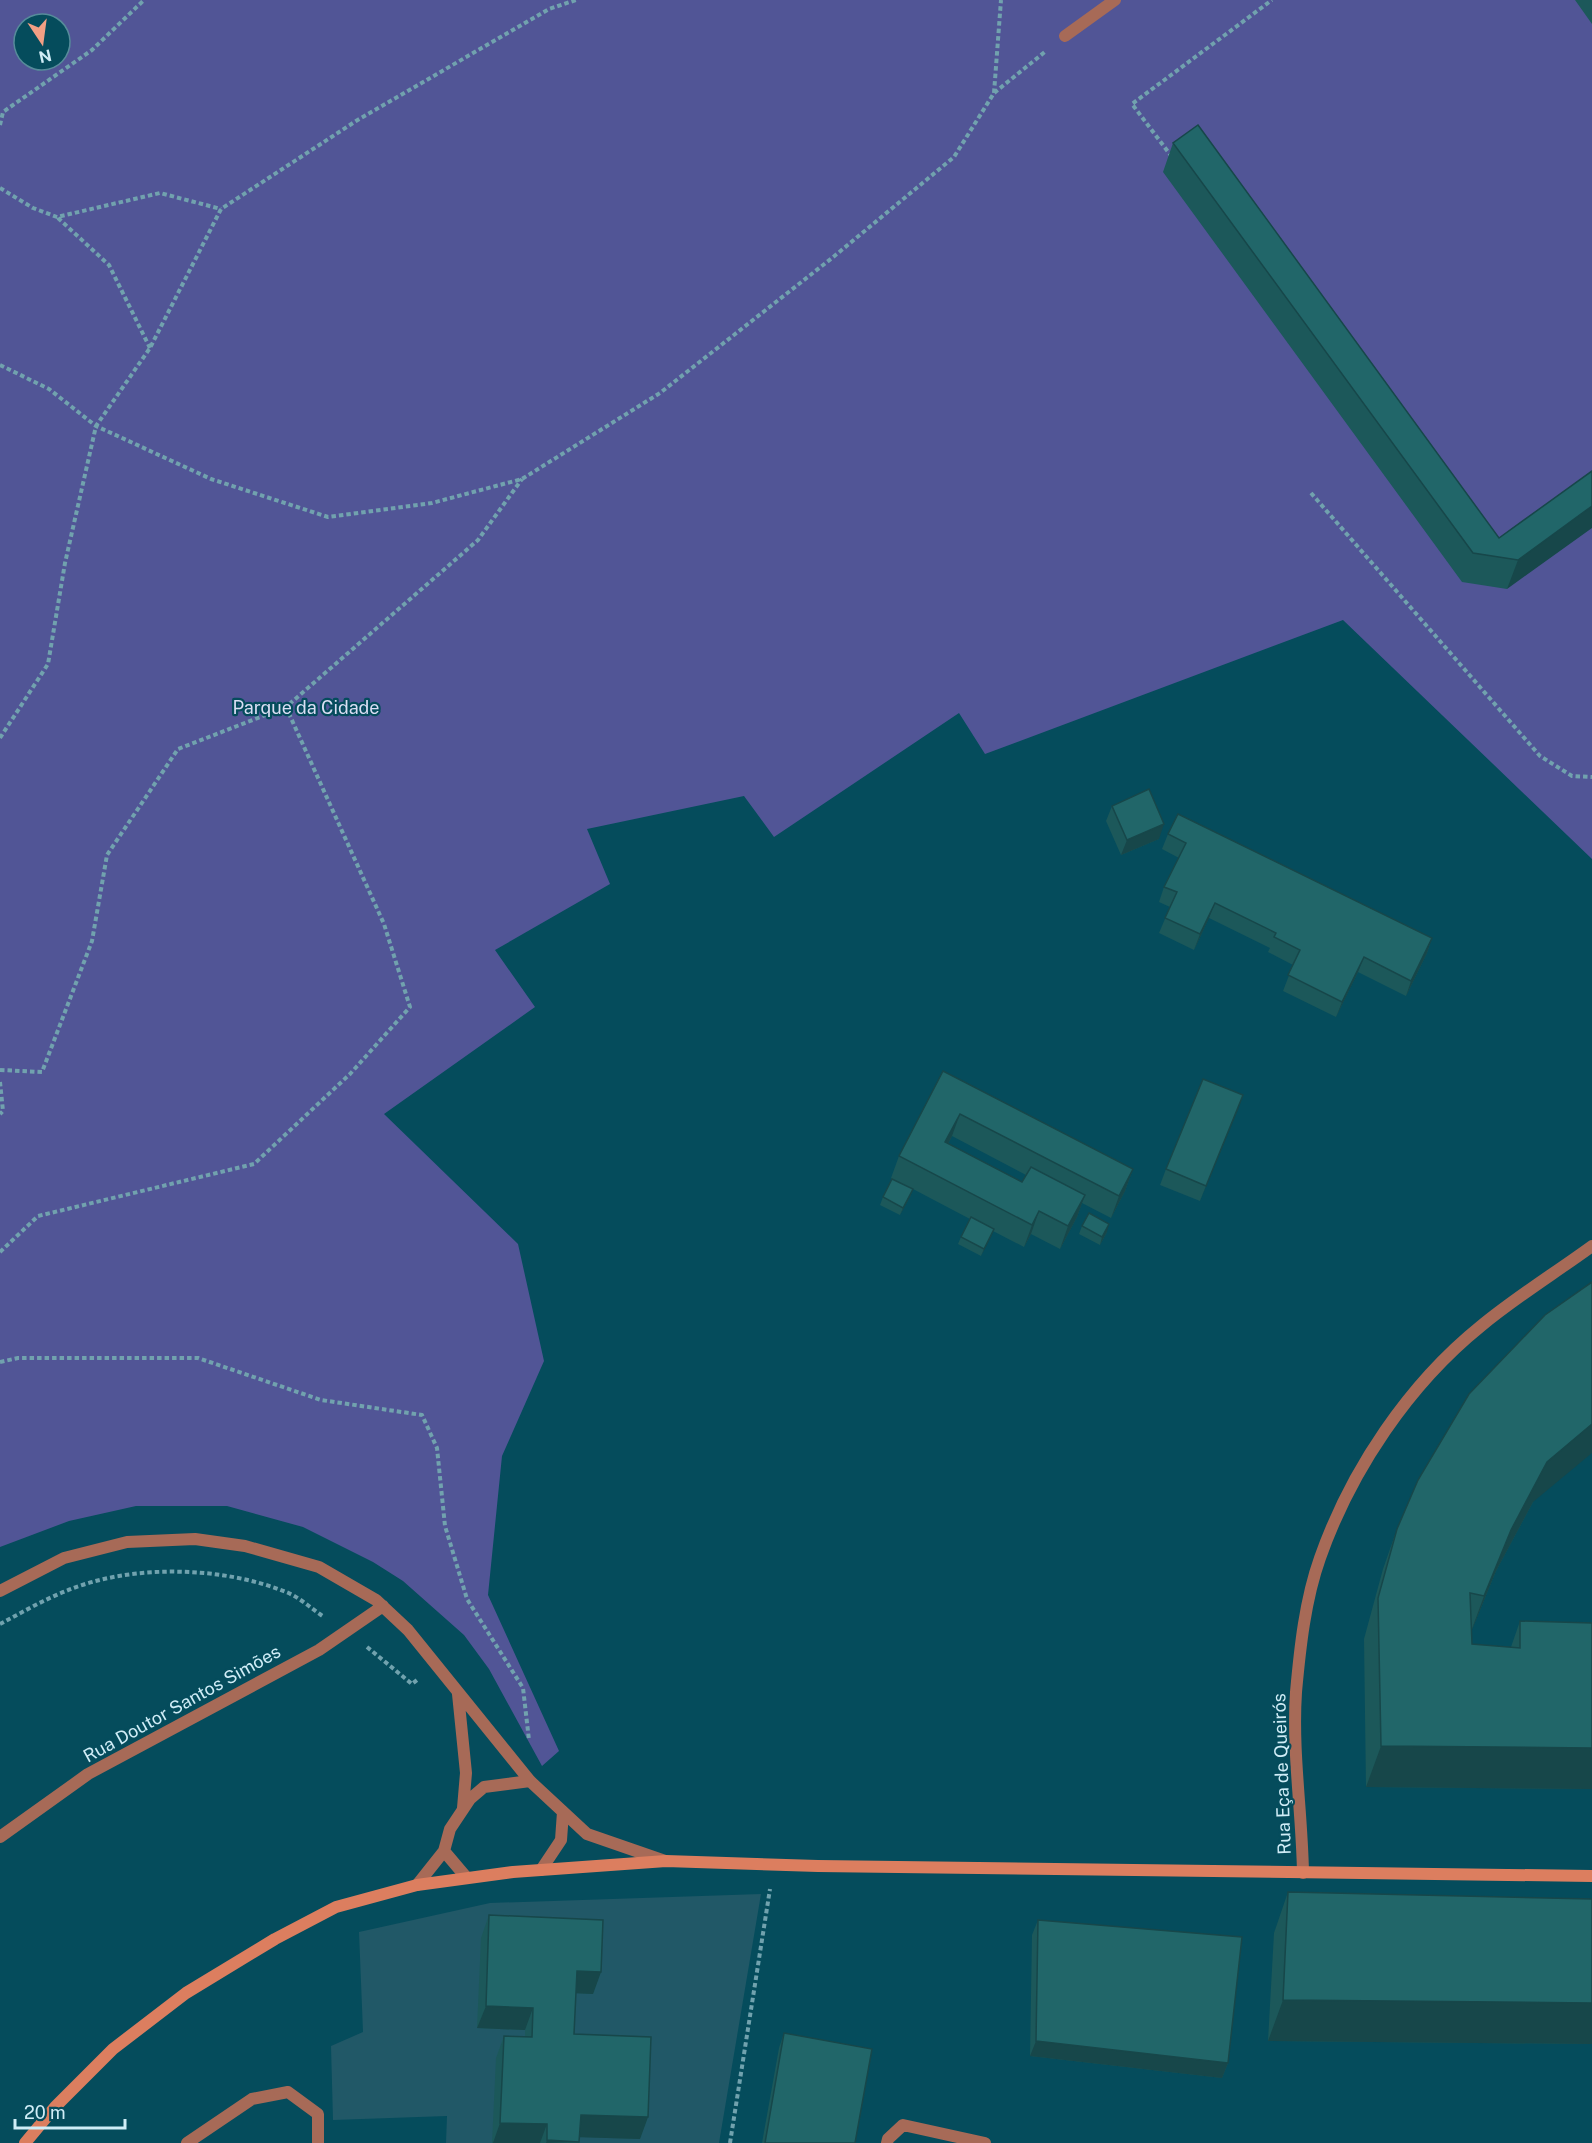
<svg xmlns="http://www.w3.org/2000/svg" width="1592" height="2143" viewBox="0 0 1592 2143" font-family="'Public Sans',sans-serif">
<rect width="100%" height="100%" fill="#054c5c"/>
<path fill="#215867" d="M761 1894 719 2143H446L447 2116 333 2120 331 2046 363 2032 359 1932 490 1903Z"/>
<path fill="#515596" fill-rule="evenodd" d="M0 0H1592V859L1343 620 985 754 959 713 774 837 744 796 587 829 610 884 495 950 535 1007 384 1114 518 1244 544 1361 502 1456 488 1595 559 1751 542 1766 489 1669 464 1635 403 1581 373 1562 303 1527 227 1506H136L69 1521 0 1547ZM24 24H60V60H24Z"/>
<g fill="none" stroke-linecap="round" stroke-linejoin="round">
<path stroke="#71a2ae" stroke-width="4" stroke-dasharray="4.5 3" stroke-linecap="butt" d="M994 93 1001 0
M0 125 3 112 92 50 144 0
M1172 157 1132 104 1272 0
M0 188 33 208 57 217 160 193 221 209
M58 218 109 265 150 348
M0 365 49 389 96 426 211 479 328 517 432 503 522 479 660 393 832 258 954 157 994 93 1046 51
M1311 493 1540 756 1572 776 1592 777
M0 738 48 664 65 563 96 426 150 348 221 209 356 121 549 9 576 0
M0 1070 42 1072 92 941 107 855 178 749 286 707 478 540 522 479
M0 1082 3 1111 0 1114
M0 1252 38 1216 254 1164 350 1074 410 1007 384 924 286 707
M0 1362 18 1358H198L321 1400 422 1415 437 1448 445 1526 467 1599 523 1688 529 1740
M0 1624C21 1613 43 1600 66 1591 130 1564 222 1566 286 1592 299 1597 312 1609 324 1617
M367 1647 412 1684 417 1680
M730 2143 770 1889"/>
<path stroke="#a76a57" stroke-width="12" d="M1065 36 1115 0"/>
<path stroke="#a76a57" stroke-width="12" d="M0 1591 64 1558 127 1542 195 1539 245 1546 319 1567 376 1600 408 1630 530 1781 587 1834 665 1861
M458 1694 466 1773 463 1808
M0 1837 88 1774 319 1650 383 1606
M444 1851 466 1877
M541 1870 561 1840 563 1812
M1303 1873C1302 1812 1292 1752 1296 1692 1300 1648 1305 1600 1320 1558 1351 1470 1409 1384 1481 1326 1516 1297 1555 1273 1592 1246
M417 1885 444 1851 450 1829 470 1799 484 1787 530 1781
M187 2143 252 2099 288 2092 318 2114V2143
M887 2143 888 2139 903 2125 985 2143"/>
<path stroke="#dc7e5f" stroke-width="12" d="M25 2143 55 2107 113 2049 186 1993 275 1939 336 1907 417 1885 513 1872 666 1861 818 1866 1592 1876"/>
</g>
<path fill="#1c585a" fill-rule="evenodd" d="M1575 0H1592V24Z
M1173 143 1499 538 1592 471 1507 589 1462 582 1163 172Z
M1112 806 1159 839 1121 855 1106 821Z
M1168 834 1432 938 1427 953 1406 996 1358 972 1336 1017 1283 991 1293 965 1268 952 1270 948 1209 918 1194 950 1159 933 1170 907 1159 902 1164 887 1179 858 1162 849Z
M943 1071 1133 1169 1125 1191 1111 1218 1082 1203 1077 1217 1060 1249 1031 1234 1024 1247 993 1231 981 1256 958 1244 961 1237 970 1219 913 1189 910 1197 900 1215 880 1205 883 1197 892 1179 891 1178 899 1156ZM952 1136 1026 1175 1022 1182 948 1144Z
M1243 1095 1200 1201 1160 1185 1166 1169Z
M1082 1226 1107 1232 1100 1245 1079 1234Z
M1533 1502 1496 1571 1471 1632 1472 1644 1511 1647 1520 1621 1592 1623V1789L1366 1787 1364 1639 1383 1569 1397 1529Z
M1288 1892 1592 1899V2044L1268 2041 1274 1933Z
M489 1915 601 1972 593 1994 576 1993 574 2034 648 2117 640 2139 579 2137V2143H492L496 2058 504 2036 525 2037V2030L477 2028 481 1938Z
M1038 1920 1228 2063 1222 2078 1030 2056 1032 1935Z
M784 2033 855 2143H762L779 2048Z"/>
<path fill="#17474a" d="M1592 506V528L1507 589 1518 560Z
M1164 824 1159 839 1121 855 1127 840Z
M1215 903 1209 918 1194 950 1200 934Z
M1432 938 1427 953 1406 996 1411 981Z
M1364 957 1358 972 1336 1017 1342 1002Z
M1243 1095 1238 1110 1200 1201 1206 1186Z
M960 1114 952 1136 937 1165 945 1142Z
M1133 1169 1125 1191 1111 1218 1119 1196Z
M913 1189 910 1197 900 1215 903 1208Z
M1085 1195 1077 1217 1060 1249 1068 1226Z
M1039 1211 1031 1234 1024 1247 1032 1225Z
M1109 1224 1107 1232 1100 1245 1102 1237Z
M994 1229 991 1237 981 1256 984 1249Z
M1592 1424V1453L1533 1502 1496 1571 1469 1637 1484 1596 1511 1530 1547 1462Z
M1381 1746 1592 1748V1789L1366 1787Z
M577 1971 601 1972 593 1994 569 1993Z
M1283 2000 1592 2003V2044L1268 2041Z
M486 2006 533 2008 525 2030 477 2028Z
M1036 2041 1228 2063 1222 2078 1030 2056Z
M581 2115 648 2117 640 2139 573 2137Z
M500 2123 547 2124 540 2143H493Z
M547 2140 579 2142 546 2143Z"/>
<path fill="#216669" stroke="#17474a" stroke-width="1.5" d="M1198 125 1499 538 1592 471V506L1518 560 1473 553 1173 143Z
M1149 789 1164 824 1127 840 1112 806Z
M1178 814 1432 938 1411 981 1364 957 1342 1002 1288 975 1300 950 1274 937 1276 933 1215 903 1200 934 1165 918 1177 892 1164 887 1186 843 1168 834Z
M943 1071 1133 1169 1119 1196 960 1114 945 1142 1022 1182 1031 1167 1085 1195 1068 1226 1039 1211 1032 1225 899 1156Z
M1203 1079 1243 1095 1206 1186 1166 1169Z
M892 1179 913 1189 903 1208 883 1197Z
M1089 1213 1109 1224 1102 1237 1082 1226Z
M971 1217 994 1229 984 1249 961 1237Z
M1592 1282V1424L1547 1462 1511 1530 1484 1596 1470 1593 1472 1644 1520 1648V1621L1592 1623V1748L1381 1746 1378 1598 1397 1529 1418 1480 1469 1394 1545 1315Z
M1288 1892 1592 1899V2003L1283 2000Z
M489 1915 603 1920 601 1972 577 1971 574 2034 651 2037 648 2117 581 2115 579 2142 547 2140V2124L500 2123 504 2036 532 2037 533 2008 486 2006Z
M1038 1920 1242 1937 1228 2063 1036 2041Z
M784 2033 872 2049 855 2143H765Z"/>
<g text-anchor="middle" stroke-width="4.5" stroke-linejoin="round" paint-order="stroke">
<g font-size="18" fill="#dadef4" stroke="#054c5c">
<text x="306" y="714">Parque da Cidade</text>
</g>
<g font-size="18" fill="#d0edf7" stroke="#054c5c">
<text transform="translate(182 1704) rotate(-29)" y="6">Rua Doutor Santos Simões</text>
<text transform="translate(1282 1774) rotate(-92)" y="6">Rua Eça de Queirós</text>
</g>
</g>
<g transform="translate(42 42) rotate(167)"><circle r="28" fill="#054c5c" stroke="#568c9a" stroke-width="1.5"/>
<path d="M0-4.5L10 22L0 15L-10 22Z" fill="#f39f84"/>
<text y="-9" font-size="16" font-weight="bold" text-anchor="middle" fill="#d0edf7">N</text>
</g>
<path d="M15 2119v9h110v-9" fill="none" stroke="#d0edf7" stroke-width="3"/>
<text x="24" y="2119" font-size="18" fill="#d0edf7" stroke="#054c5c" stroke-width="4.5" paint-order="stroke">20 m</text>
</svg>
